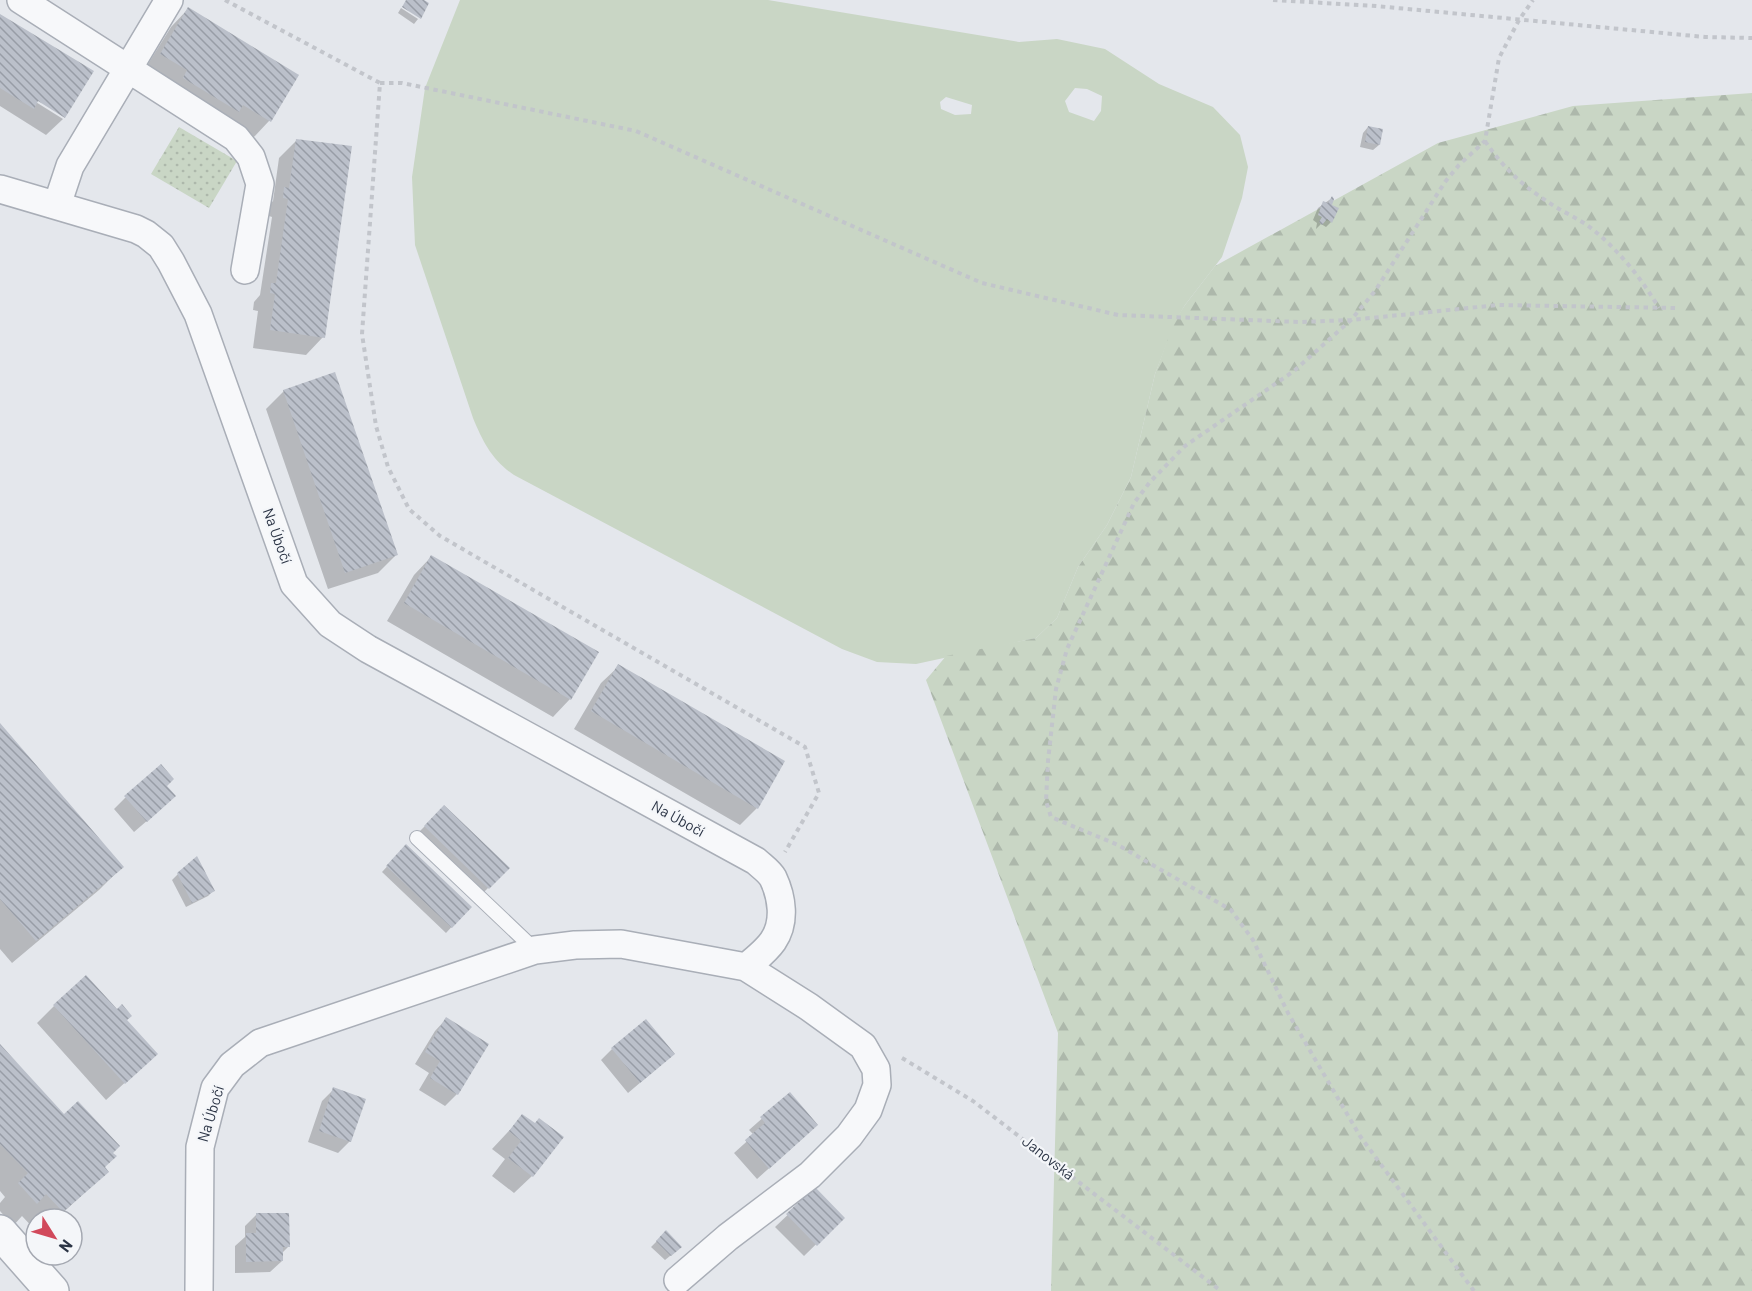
<svg xmlns="http://www.w3.org/2000/svg" width="1752" height="1291" viewBox="0 0 1752 1291" font-family="Barlow,sans-serif">
<defs>
<pattern id="forest-firs" width="22" height="20" patternUnits="userSpaceOnUse" patternTransform="scale(1.5)"><rect width="22" height="20" fill="#c9d6c5"/><path d="M5 1l3.5 6h-7zM16 11l3.5 6h-7z" fill="#adb8ab"/></pattern>
<pattern id="park-dots" width="8" height="8" patternUnits="userSpaceOnUse" patternTransform="scale(1.5)"><rect width="8" height="8" fill="#c9d6c5"/><path d="M2 2h.1M6 6h.1" fill="none" stroke="#adb8ab" stroke-width="1.8" stroke-linecap="round"/></pattern>
<pattern id="building-back-hatch" width="6" height="6" patternUnits="userSpaceOnUse" patternTransform="scale(1.5)"><rect width="6" height="6" fill="#bbc0ca"/><path d="M-1 5l2 2M0 0l6 6M5-1l2 2" fill="none" stroke="#989da6"/></pattern>
</defs>
<rect width="100%" height="100%" fill="#e4e7ec"/>
<path fill="#c9d6c5" fill-rule="evenodd" d="M460 0H768L1019 42 1057 39 1105 49 1159 84 1213 107 1240 135 1248 167 1242 198 1222 257 1185 305 1175 322 1155 374 1131 477 1107 525 1078 567 1057 618 1036 638 916 664 877 662 842 649 514 475C492 460 483 442 473 418L415 245 412 177 425 88ZM1075 88 1087 89 1102 96 1101 111 1094 121 1069 112 1065 101ZM946 97 972 105 971 114 955 115 941 109 940 102Z"/>
<path fill="url(#forest-firs)" d="M1752 93V1291H1051L1058 1033 926 680 946 656 1036 638 1057 618 1078 567 1107 525 1131 477 1155 374 1174 322 1185 305 1215 266 1438 143 1573 106Z"/>
<path fill="url(#park-dots)" d="M179 127 237 161 209 208 151 174Z"/>
<path fill="#0003" d="M401 8 418 19 414 24 398 13Z
M188 9 297 75 269 121 252 139 143 72 171 27Z
M0 16 8 82 7 84 63 119 46 135 0 106Z
M1368 127 1379 145 1373 150 1360 147 1363 133Z
M297 140 323 337 306 355 253 348 258 311 253 310 254 302 260 295 272 217 266 215 267 207 273 201 279 158Z
M1332 198 1331 222 1326 227 1321 224 1316 229 1317 223 1313 220 1318 208Z
M284 391 396 555 378 573 328 589 266 409Z
M431 557 570 699 553 717 387 621 414 575Z
M619 666 757 808 740 825 574 729 601 683Z
M0 725 122 867 99 890 12 963 0 949Z
M166 786 163 807 134 832 114 809 125 798Z
M444 807 508 868 483 893 419 832Z
M406 846 470 907 446 933 382 872Z
M178 874 213 891 208 896 186 907 172 880Z
M54 1006 125 1021 156 1054 106 1100 37 1023Z
M446 1019 457 1094 445 1106 419 1090 429 1073 415 1064 435 1031Z
M0 1047 64 1116 107 1172 56 1219H36V1231L22 1216 13 1226 0 1211V1203L5 1197 0 1191Z
M612 1049 661 1065 628 1093 601 1060Z
M334 1089 350 1141 338 1153 308 1142 322 1101Z
M790 1094 804 1137 757 1179 734 1153 754 1135 749 1130Z
M523 1116 532 1176 514 1193 492 1176 505 1159 492 1149Z
M815 1189 843 1218 804 1256 775 1227Z
M256 1215 288 1247 282 1253V1261L270 1272 235 1273V1246L245 1237V1226Z
M666 1232 675 1252 665 1260 651 1247Z"/>
<path fill="url(#building-back-hatch)" d="M406 0H424L429 3 421 19 402 7Z
M188 7 299 75 271 122 243 105 239 112 183 78 187 70 160 54Z
M0 14 94 71 65 118 38 101 34 109 0 88Z
M1368 126 1383 129 1380 145 1365 142Z
M296 139 352 146 325 338 270 330 275 294 270 293 271 283H276L288 199 283 198 284 187 289 188Z
M1332 196 1334 199 1332 205 1339 208 1332 223 1327 219 1322 225 1319 222 1322 217 1318 215 1323 201 1328 203Z
M335 372 398 555 345 573 283 390Z
M431 555 599 652 571 700 404 603Z
M618 664 785 761 758 809 591 711Z
M0 723 124 867 36 941 0 899Z
M161 764 174 779 167 786 176 796 147 822 124 796Z
M444 805 510 868 489 889 424 826Z
M406 844 472 907 452 928 386 866Z
M197 856 215 891 192 903 177 873Z
M86 975 117 1009 122 1004 132 1016 127 1020 158 1054 125 1084 53 1005Z
M446 1017 489 1044 458 1095 430 1078 440 1061 425 1052Z
M646 1019 675 1054 640 1083 611 1048Z
M0 1044 64 1114 78 1101 120 1146 113 1153 117 1156 105 1167 109 1172 63 1212 46 1194 37 1204 18 1183 28 1173 0 1144Z
M333 1087 366 1099 351 1142 319 1131Z
M790 1092 818 1125 769 1169 745 1140 765 1123 760 1117Z
M522 1114 535 1123 539 1118 564 1137 533 1177 508 1158 521 1141 509 1131Z
M815 1187 845 1218 817 1246 786 1214Z
M256 1213H289L290 1247H283V1261L246 1262V1233H256Z
M666 1230 682 1247 671 1256 656 1241Z"/>
<g fill="none" stroke-linecap="round" stroke-linejoin="round">
<defs>
<path id="service" d="M417 838 535 950"/>
<path id="minor" d="M21 0 236 138 251 157 260 184 245 270
M0 189 136 229 146 234 161 246 171 262 198 314 294 584 330 624 368 649 756 861C761 866 769 871 773 878 782 897 786 922 773 941 766 951 756 959 746 967
M57 205 70 166 169 0
M199 1291 200 1147 215 1088 232 1065 260 1043 535 950 575 945 621 944 746 967 809 1007 863 1046 876 1069 877 1085 868 1110 849 1136 810 1175 728 1237 678 1280"/>
<path id="tertiary" d="M0 1232 52 1291"/>
</defs>
<use href="#service" stroke="#a9aeb7" stroke-width="16"/>
<use href="#minor" stroke="#a9aeb7" stroke-width="30"/>
<use href="#tertiary" stroke="#a9aeb7" stroke-width="36"/>
<path stroke="#c2c5cb" stroke-width="4" stroke-dasharray="4.5 4.5" stroke-linecap="butt" d="M225 0 380 83 362 334 376 426 388 467 409 509 440 536 805 747 819 793 785 852
M1273 0 1376 6 1705 37 1752 38
M380 83H402L636 131 982 283 1118 315 1300 322 1351 320 1498 305 1678 308
M1485 141C1506 172 1528 190 1559 209 1568 214 1578 219 1587 225 1616 247 1640 276 1659 308
M902 1058 973 1101 1221 1291
M1474 1291 1360 1136 1288 1013 1253 940 1231 910 1118 845 1051 817 1046 801 1048 761 1056 689 1067 649 1134 503 1150 482 1185 446 1294 371 1351 320 1375 291 1445 182 1459 165 1485 141 1499 58 1519 20 1533 0"/>
<use href="#service" stroke="#f7f8fa" stroke-width="14"/>
<use href="#minor" stroke="#f7f8fa" stroke-width="27"/>
<use href="#tertiary" stroke="#f7f8fa" stroke-width="33"/>
</g>
<g text-anchor="middle" stroke-width="4.5" stroke-linejoin="round" paint-order="stroke">
<g font-size="15" fill="#2b3445" stroke="#f4f6f9">
<text transform="translate(277 536) rotate(70)" y="5">Na Úbočí</text>
<text transform="translate(678 819) rotate(29)" y="5">Na Úbočí</text>
<text transform="translate(211 1114) rotate(-73)" y="5">Na Úbočí</text>
<text transform="translate(1048 1158) rotate(38)" y="5">Janovská</text>
</g>
</g>
<g transform="translate(54 1237) rotate(127)"><circle r="28" fill="#f4f6f9" stroke="#a4a8b1" stroke-width="1.5"/>
<path d="M0-4.5L10 22L0 15L-10 22Z" fill="#d1495b"/>
<text y="-9" font-size="16" font-weight="bold" text-anchor="middle" fill="#2b3445">N</text>
</g>
</svg>
